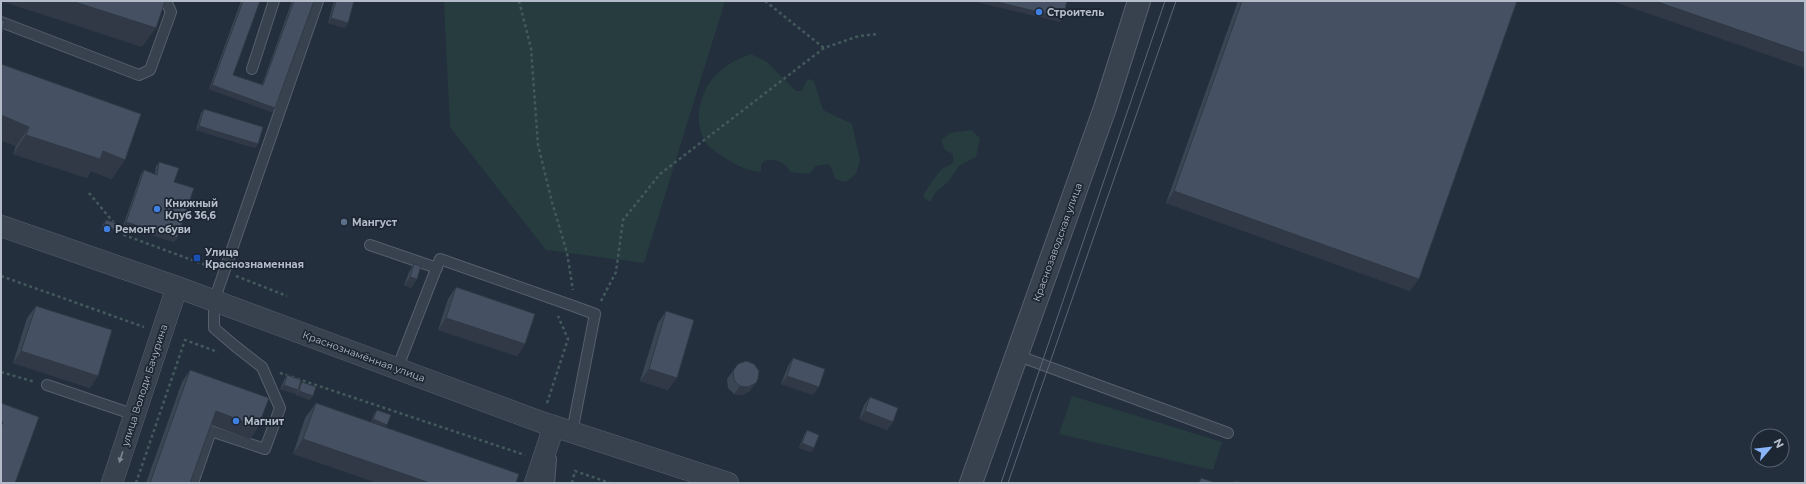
<svg xmlns="http://www.w3.org/2000/svg" width="1806" height="484" viewBox="0 0 1806 484" font-family="Montserrat,sans-serif">
<rect width="100%" height="100%" fill="#242f3e"/>
<path fill="#263c3f" d="M444 1H725L644 263 546 250 450 127Z
M751 54 767 62 796 91H801L808 79 814 81 823 110 852 124 860 160 856 174 846 182 835 179 831 167 828 164 816 166 809 174 791 172C784 162 776 158 764 161L761 165V172C747 171 738 166 727 159 720 155 712 150 707 144 700 135 698 123 699 112 703 81 722 64 751 54Z
M971 130 980 138 976 157 959 166 948 182 936 192 930 202 923 197C923 194 938 173 941 170 944 167 949 166 953 163V154L945 150 941 140 950 133Z
M1072 396 1222 442 1213 470 1059 434Z"/>
<g fill="none" stroke-linecap="round" stroke-linejoin="round">
<defs>
<path id="service" d="M1 22 139 75 150 70 171 12 167 3 163 1
M252 69 274 1
M370 245 437 268
M1016 355 1228 433
M397 369 440 259 576 307 595 314 572 432
M47 385 135 415
M193 483 211 431 265 449 280 408 262 367 235 346 214 328V301L318 1
M549 483 551 459"/>
<path id="minor" d="M1 226 177 287 541 422 728 483
M112 483 177 287
M535 483 554 426"/>
<path id="tertiary" d="M971 483 1105 108 1139 1"/>
</defs>
<use href="#service" stroke="#565f6c" stroke-width="12"/>
<use href="#minor" stroke="#565f6c" stroke-width="22"/>
<use href="#tertiary" stroke="#565f6c" stroke-width="24"/>
<path stroke="#44595c" stroke-width="2.5" stroke-dasharray="3 3" stroke-linecap="butt" d="M519 1 531 48 538 145 552 202 567 253 573 290
M765 1 824 48
M89 193 124 235 211 267
M1 276 144 327
M236 276 287 296
M601 301 616 272 623 220 660 174 824 48 859 36 878 34
M1 372 35 382
M280 373 525 455
M547 403 568 339 558 316
M136 483 185 340 218 352
M572 483 575 471 610 483"/>
<use href="#service" stroke="#38414e" stroke-width="10"/>
<use href="#minor" stroke="#38414e" stroke-width="21"/>
<use href="#tertiary" stroke="#38414e" stroke-width="22"/>
<path stroke="#5a6575" stroke-width="1" d="M1001 483 1165 1
M1008 483 1176 1"/>
</g>
<path fill="#3b4654" d="M241 1H260L233 75 262 85 292 1H314L272 112 209 89Z
M334 1H354L348 23 345 28 328 23Z
M1238 1H1517L1410 291 1166 203Z
M1 64 112 179 91 171 87 178 13 154 16 146 1 140Z
M204 109 258 144 255 148 196 130 201 113Z
M159 162 174 182 177 238 174 242 123 226 141 174 144 170 155 174 156 166Z
M106 220 111 233 101 230 103 224Z
M414 264 417 279 411 288 404 285 409 272Z
M456 287 525 344 517 356 438 330 448 299Z
M36 306 90 388 13 363 27 318Z
M666 311 668 390 640 381 658 323Z
M793 358 813 395 781 384 788 366Z
M738 364 750 391 742 395 734 394 728 388 727 379Z
M190 370 258 427 250 439 211 425 190 483H146L182 382Z
M287 375 299 385 302 382 310 400 296 395 297 391 295 394 280 389 284 380Z
M870 397 893 422 887 430 859 419 864 405Z
M316 403 371 422 374 414 377 410 391 415 293 454 305 418Z
M807 430 814 448 811 452 799 448 804 435Z"/>
<path fill="#303945" d="M1 1H72L156 28 142 47Z
M972 1H993L1063 18 1060 22Z
M1612 1H1655L1805 53V68Z
M331 18 348 23 345 28 328 23Z
M212 85 275 108 272 112 209 89Z
M1 115 29 127 16 146 1 140Z
M199 126 258 144 255 148 196 130Z
M26 135 103 151 125 160 112 179 91 171 87 178 13 154Z
M1174 191 1419 279 1410 291 1166 203Z
M126 222 177 238 174 242 123 226Z
M104 226 114 229 111 233 101 230Z
M410 277 417 279 411 288 404 285Z
M446 318 525 344 517 356 438 330Z
M21 351 98 376 90 388 13 363Z
M649 369 677 378 668 390 640 381Z
M787 376 819 387 813 395 781 384Z
M756 383 750 391 742 395 734 394 740 386Z
M284 385 298 390 295 394 280 389Z
M299 391 313 396 310 400 296 395Z
M216 411 258 427 250 439 207 423Z
M865 411 893 422 887 430 859 419Z
M373 419 387 425 384 429 370 424Z
M303 439 430 483H377L293 454Z
M802 443 814 448 811 452 799 448Z"/>
<path fill="#455162" stroke="#303945" d="M72 1H165L156 28Z
M243 1H260L233 75 263 85 294 1H314L275 108 212 85Z
M336 1H354L348 23 331 18Z
M993 1H1067L1063 18Z
M1242 1H1517L1419 279 1174 191Z
M1655 1H1805V53Z
M1 20 5 21 1 37Z
M1 64 141 114 125 160 103 151 100 159 26 135 29 127 1 115Z
M204 109 263 127 258 144 199 126Z
M159 162 179 168 174 182 194 188 177 238 126 222 144 170 157 175Z
M106 220 116 223 114 229 104 226Z
M414 264 421 266 417 279 410 277Z
M456 287 535 314 525 344 446 318Z
M36 306 112 330 98 376 21 351Z
M666 311 694 320 677 378 649 369Z
M793 358 825 369 819 387 787 376Z
M746 361 754 364 759 371 758 379 756 383 748 387 740 386 736 383 734 379 733 371 738 364Z
M190 370 269 398 258 427 216 411 190 483H150Z
M287 375 301 380 298 390 284 385Z
M302 382 316 387 313 396 299 391Z
M870 397 898 408 893 422 865 411Z
M1 403 39 417 15 483H1V427L3 422 1 421Z
M316 403 519 474 516 483H430L303 439Z
M377 410 391 415 387 425 373 419Z
M807 430 819 435 814 448 802 443Z
M1201 478 1216 483H1199Z
M1236 481 1241 483H1235Z"/>
<defs><path id="oneway-solid" d="M-6-.8H1V-3.2L6.5 0L1 3.2V.8H-6Z"/></defs>
<use fill="#7c8592" href="#oneway-solid" transform="translate(121 457) rotate(108)"/>
<g fill="#3f7fe0" stroke="#1d2633" stroke-width="1.5">
<circle cx="1039" cy="12" r="4"/>
<circle cx="157" cy="209" r="4"/>
<circle cx="107" cy="229" r="4"/>
<circle cx="236" cy="421" r="4"/>
</g>
<circle fill="#5c6f8a" stroke="#1d2633" stroke-width="1.5" cx="344" cy="222" r="4"/>
<rect fill="#1a4fb4" stroke="#1d2633" stroke-width="1.5" x="193" y="254" width="8" height="8" rx="2"/>
<g text-anchor="middle" stroke-width="3.5" stroke-linejoin="round" paint-order="stroke">
<g font-size="10" font-weight="bold" fill="#b4bcc9" stroke="#1d2633" text-anchor="start">
<text x="1047" y="16">Строитель</text>
<text x="165" y="207">Книжный<tspan x="165" dy="12">Клуб 36,6</tspan></text>
<text x="352" y="226">Мангуст</text>
<text x="115" y="233">Ремонт обуви</text>
<text x="205" y="256">Улица<tspan x="205" dy="12">Краснознаменная</tspan></text>
<text x="244" y="425">Магнит</text>
</g>
<g font-size="10" fill="#b4bcc9" stroke="#1d2633">
<text transform="translate(1057 242) rotate(-70)" y="4">Краснозаводская улица</text>
<text transform="translate(364 356) rotate(20)" y="4">Краснознамённая улица</text>
<text transform="translate(144 385) rotate(-72)" y="4">улица Володи Бачурина</text>
</g>
</g>
<rect width="1806" height="484" fill="none" stroke="#b4bcc9" stroke-width="4"/>
<g transform="translate(1770 448) rotate(62)"><circle r="19" fill="#1d2633" stroke="#59626f"/>
<path d="M0-3L7 15L0 10L-7 15Z" fill="#8ab4f8"/>
<text y="-6" font-size="11" font-weight="bold" text-anchor="middle" fill="#b4bcc9">N</text>
</g>
</svg>
